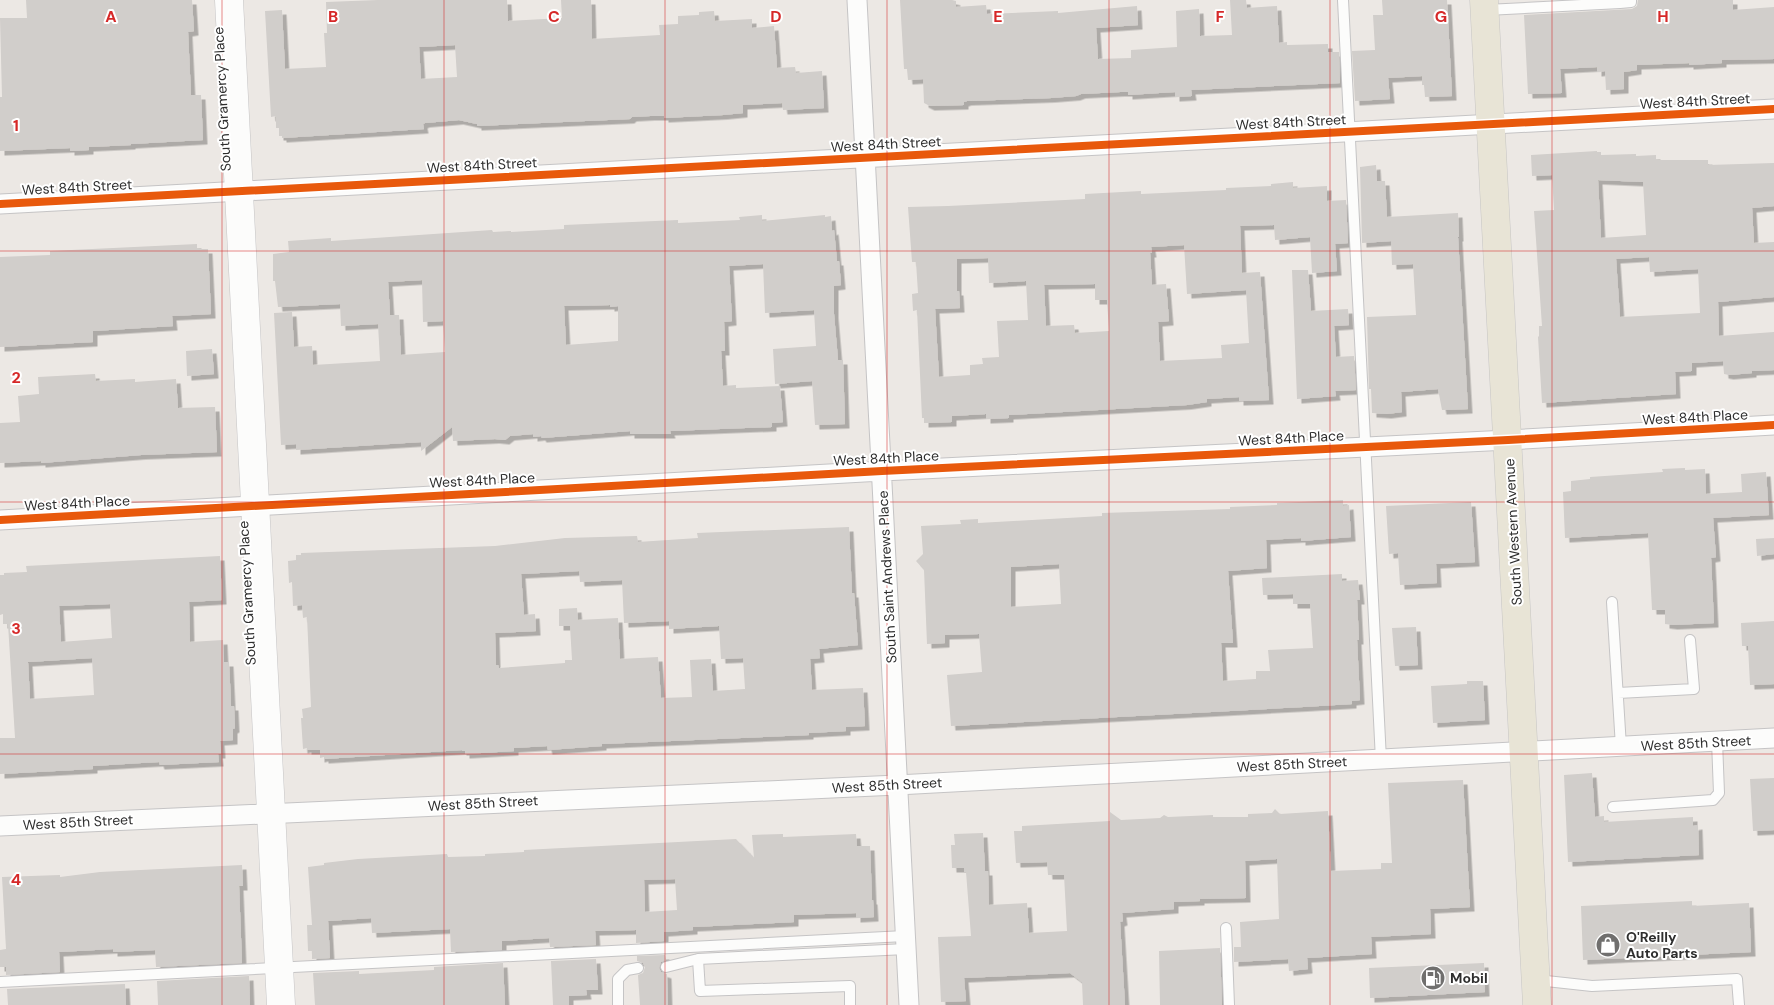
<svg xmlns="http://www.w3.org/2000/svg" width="1774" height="1005" viewBox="0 0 1774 1005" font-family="'DM Sans',sans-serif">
<defs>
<filter id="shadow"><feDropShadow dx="4.5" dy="4.5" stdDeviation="0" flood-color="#0004"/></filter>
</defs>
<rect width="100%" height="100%" fill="#ece8e4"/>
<path fill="#d1cecb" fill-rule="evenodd" filter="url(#shadow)" d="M26 0H192L194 31 188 32 191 95H201L203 140 131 144V145L89 147V150L70 151V148L0 151V97H2L0 18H27Z
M378 0H507L508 21 562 18 561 0H591L592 39 660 35 659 25 678 24V16L699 15V12L714 11 715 21 752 19V28L774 26 777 68 795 67 796 73 822 71 824 108 783 110 782 103 743 105V113L723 115 664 118V116H650L632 117 630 119 477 126V124L459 120 425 123 423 124 424 129 282 138V136H279V128H276V116L271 117 265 11 282 10 285 69 326 67 324 33H327L326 2ZM455 45 457 77 421 79 419 47Z
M900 0H952L956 1V7L986 5 987 14 1058 11V13L1137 6 1138 25 1096 28 1098 59 1131 58V50L1177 47 1176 11 1199 9 1200 36 1232 35 1230 0H1246L1247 8 1277 6 1279 43 1287 42V45L1328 44V52H1339L1340 83 1191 90 1192 96 1175 97V92L1128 95V92H1120L1081 94 1076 96 1051 98 967 101 964 102V105L930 106 924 103 923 79 908 80 907 69H904Z
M1382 0H1447L1452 96 1425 97 1424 85H1422V76L1388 78 1390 99 1355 101 1352 51 1375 50 1373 15H1383Z
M1638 0H1733V10L1774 7V59L1722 60V63L1689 65V63L1637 65V70L1624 72V89L1606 90 1605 71 1597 72V67L1560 69 1562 93 1528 94 1524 15 1632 9 1637 6Z
M1597 151V152H1601V155L1636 154V156L1656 155V160H1708V165L1774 163V206L1752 208 1754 243 1774 242V297L1718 302 1719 336 1774 332V370L1752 371V373L1729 375 1724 374 1723 361 1692 363V371L1675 372 1676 394 1542 403 1538 337 1539 336V326H1542L1534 211 1554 210 1552 175 1532 176 1531 155ZM1598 180 1643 182 1646 235 1601 238ZM1649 257 1650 272 1698 269 1700 313 1620 317 1616 259Z
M1376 165 1377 181H1385L1387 217 1458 213 1459 237H1458L1468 409 1442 410 1438 389 1401 392 1402 412 1387 414 1372 413 1371 389H1369L1367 317 1416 315 1413 264 1392 265 1391 241 1362 243 1360 167Z
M1293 182V188L1327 186V201L1346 200 1348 243 1335 244 1337 271 1312 273 1310 237 1275 240 1274 225 1240 226 1242 273 1260 272 1269 400 1239 401V397L1207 399V402L1187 405 1009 415V418L986 419V414L952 416V422L924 423V418H922L917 310 913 311 912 294 918 293 916 262H912L908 207 948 206 1085 199V194L1141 191V194L1226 190V188L1271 186V184ZM1184 245 1187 294 1246 290 1249 343 1221 345 1222 358 1160 361 1158 322 1169 321 1166 284 1152 285 1150 253H1152L1151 247ZM988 258 989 283 1026 281 1028 320 997 321 999 357 982 358 983 364 970 365V375L939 377 935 309 960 308 959 291H957V259ZM1095 284V300H1107L1109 331 1075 333 1074 325 1046 326 1044 285Z
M762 215V221L825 215V217L831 216 832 231 834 230 837 261H839L841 285 834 286V314L838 360H843L845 424 815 425 812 381 775 384 773 349 816 346 814 310 765 313 763 264 729 266 732 321 724 322 725 351H721L723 386 736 385V388L780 386 783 422 772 423V427L670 431 671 434H630V431L542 438 541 436 533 437V434L510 436 505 440 495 439 453 441 452 427 421 451V442L296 450V444L281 445 274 313 292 312 294 347 312 346 313 365 380 361 378 324 341 326 340 304 278 307 275 281H273V254L289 252 288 241 331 238V241L492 230 493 232 511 231V232L564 229V225L678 220V223L740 220 739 217ZM422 280 423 322 443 321 445 352 401 355 399 315H390L388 282ZM610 305V307L618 306V341L566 345 564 306Z
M197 244V249H208L211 314 172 316 173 326 93 331V342L0 347V257L50 255V251Z
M1292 270H1308L1311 311 1348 309 1349 325 1334 326 1336 357 1354 356 1356 390 1335 391 1336 396 1297 399Z
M212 349 214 374 187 376 186 351Z
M95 374 96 381 135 379V382L176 379 178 408 215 407 217 452 141 455 41 463V461L0 463V423L20 422 18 396 39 394 38 377Z
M1685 468V470L1705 469 1706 494 1742 492 1741 474 1766 472 1769 515 1713 518 1716 557 1711 558 1714 623 1673 625 1665 624V610H1652L1648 533 1565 538 1563 492 1571 491V481L1590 479V477L1663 472 1662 469Z
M1343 500V506L1349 505 1351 537 1301 541V538L1266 540 1267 568 1228 571 1233 643H1221L1223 681 1256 679V671H1270L1268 650 1313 648 1310 604H1293V594L1263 595 1262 578 1342 574V581L1358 580 1360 600H1357L1359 640H1357L1360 700 1352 701V704L1303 707 951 726 947 675 982 672 979 634 945 635V643L927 644 924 570 916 561 923 554 921 526 961 524 960 520 978 519V523L1102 516V513L1230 509V507L1277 505V503ZM1059 564 1061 604 1011 607V567Z
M1471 502 1475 562 1436 564 1437 583 1400 585 1398 553 1389 554 1386 506Z
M849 527 852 593H854L858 645 819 649 820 658 810 659 812 690 863 688 865 726 846 727V731L809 733V735L602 744V746L548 750 547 746 514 748V751L465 754V751H462V750L324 759V757L320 758V750H307V748L303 749 301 718H303L302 709 311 707 309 661 307 617 303 618 302 605 293 606 292 582 289 583 288 561 296 560V555H301V553L495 546 565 538 637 536 638 542 698 538 697 533ZM579 571 580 582 622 580 624 623 669 621V629L719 626 721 659 743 658 745 689 713 691 711 659 690 660 692 697 661 698 658 657 620 659 618 618 578 620 577 608 559 609V626H570L572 660H565V663L499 668 498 665H496L495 633 536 631 535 614 524 615 521 574Z
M1774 538V554L1757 556 1756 539Z
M220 556 222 600 189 602 190 642 223 640 224 662H229L231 704V706H234L235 728 233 729V740L220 741 221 754H218L219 762 160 765 159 762 141 763 93 766V769L0 774V738H15L8 624H3V614L0 615V575H4V573L27 572 26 566ZM110 604 112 638 61 642 59 606ZM92 658 94 695 30 699 28 662Z
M1774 621V684L1750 685 1748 646H1742L1741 623Z
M1416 627 1418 665 1395 666 1392 628Z
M1467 681H1483L1485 720 1433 723 1431 686 1467 684Z
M1592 773 1595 817 1604 816V822L1693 817V826L1698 825 1699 855 1568 862 1564 775Z
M1774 778V830L1753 831 1750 779Z
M1463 780 1470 907 1430 909 1431 934 1371 937 1372 954 1307 958 1308 969 1289 971 1288 959 1234 962V947H1241L1240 922 1279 919 1277 859 1245 861 1246 898 1200 899V901L1174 902V909L1122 913 1123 921 1120 922 1125 1005H1083L1082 982 1070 973 964 978 966 1001 941 1002 938 937 971 936 966 872H964V868H952L951 845H955L954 834 983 833 985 871H988L989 905 1027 903 1029 933 1067 931 1064 875H1048L1047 862 1016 863 1014 831H1022V826L1110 821V812L1121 820 1160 818 1164 815 1168 817 1213 815V817H1248V814L1272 813 1275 809 1280 814 1328 811 1331 871 1381 869V863H1392L1388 783Z
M783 834V837L856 834 857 846H870L872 900H873L874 917 856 918V913L794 915V922L693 927V930L664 932V941L636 943V930L595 931 596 945 550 947 549 938 502 941V950L451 952 450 929 372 933 371 918 328 921 330 958 312 959V951H308L307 925H312L308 867 324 865V863L358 859 447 854 448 857 485 856V854L524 852V850L736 839 754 858 752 835ZM675 879 677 910 645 912 644 880Z
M242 865 243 886H239L242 963 156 967 155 950 113 952V949L59 952 60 972 6 975V967H0V950L6 949 2 877 60 875V877L100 872Z
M1692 901V906L1749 903 1751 952 1583 960 1581 906Z
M1220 948 1222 1005H1160L1159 951Z
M665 955 666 960 661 962 659 968 661 972 667 974 668 1005H640L638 975 643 973 645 967 643 963 637 961V956Z
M596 959 598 990H586L587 995 569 996V1005H553L551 961Z
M503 963 505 1005H315L313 973 359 971V974L434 970V967Z
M1484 963 1485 992 1370 998 1369 968Z
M249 976 250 1005H158L157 981Z
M125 984 126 1005H8L7 989Z"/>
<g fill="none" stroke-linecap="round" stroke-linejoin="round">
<defs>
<path id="lane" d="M1343 0 1381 760
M1486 10 1620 3 1631 2V0
M1612 602 1621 747
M1618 693 1694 689 1690 640
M1613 807 1713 800 1719 793 1717 741
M1226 928 1229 1005
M698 959 700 991 850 986V1005
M666 967 698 959 906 949
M1537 980 1592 986 1737 979 1739 1005
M0 982 905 936
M618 1005V979L627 970 638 968"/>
<path id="street" d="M857 0 909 1005
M0 204 1774 109
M0 520 882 471 1508 440 1774 425
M0 826 897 785 1774 738"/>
<path id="secondary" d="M229 0 281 1005"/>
<path id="primary" d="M1484 0 1537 1005"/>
</defs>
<use href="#lane" stroke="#c5c4c5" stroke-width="12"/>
<use href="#street" stroke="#c5c4c5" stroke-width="21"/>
<use href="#secondary" stroke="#c5c4c5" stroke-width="29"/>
<use href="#primary" stroke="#c6c5c4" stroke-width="29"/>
<use href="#lane" stroke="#fcfcfb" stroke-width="10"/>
<use href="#street" stroke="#fcfcfb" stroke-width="19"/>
<use href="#secondary" stroke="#fcfcfb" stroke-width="28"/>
<use href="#primary" stroke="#e8e4d6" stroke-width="28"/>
<defs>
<path id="cycleway" d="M0 204 1774 109
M0 520 882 471 1508 440 1774 425"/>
</defs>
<use href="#cycleway" stroke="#fff" stroke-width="11"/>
<use href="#cycleway" stroke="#e8590c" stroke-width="8"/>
</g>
<path fill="none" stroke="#d62828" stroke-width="1" stroke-opacity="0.55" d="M222 0V1005M444 0V1005M665 0V1005M887 0V1005M1109 0V1005M1330 0V1005M1552 0V1005M0 251H1774M0 502H1774M0 754H1774"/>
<defs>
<symbol id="shop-disc" viewBox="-11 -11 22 22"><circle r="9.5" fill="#706f6e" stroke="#fff"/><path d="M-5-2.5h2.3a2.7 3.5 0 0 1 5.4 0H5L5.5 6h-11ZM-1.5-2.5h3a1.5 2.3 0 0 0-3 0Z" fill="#fff"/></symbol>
<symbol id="fuel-disc" viewBox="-11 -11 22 22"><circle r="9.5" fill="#706f6e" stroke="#fff"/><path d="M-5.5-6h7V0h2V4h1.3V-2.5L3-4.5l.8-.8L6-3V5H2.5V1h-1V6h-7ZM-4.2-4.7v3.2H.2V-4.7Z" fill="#fff"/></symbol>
</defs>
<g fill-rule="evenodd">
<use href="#shop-disc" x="1594" y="931" width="28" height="28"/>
<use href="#fuel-disc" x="1419" y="964" width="28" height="28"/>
</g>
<g text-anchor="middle" stroke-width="4" stroke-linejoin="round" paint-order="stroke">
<g font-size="14" fill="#2e2e2e" stroke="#fff">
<text transform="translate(222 99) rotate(-93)" y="5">South Gramercy Place</text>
<text transform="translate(1695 101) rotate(-3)" y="5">West 84th Street</text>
<text transform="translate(1291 122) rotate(-3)" y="5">West 84th Street</text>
<text transform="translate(886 144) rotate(-3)" y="5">West 84th Street</text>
<text transform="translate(482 165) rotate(-3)" y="5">West 84th Street</text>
<text transform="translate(77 187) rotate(-3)" y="5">West 84th Street</text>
<text transform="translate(1695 417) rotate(-3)" y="5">West 84th Place</text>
<text transform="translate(1291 438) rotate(-3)" y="5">West 84th Place</text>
<text transform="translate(886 458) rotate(-3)" y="5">West 84th Place</text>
<text transform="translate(482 480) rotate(-3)" y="5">West 84th Place</text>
<text transform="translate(77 503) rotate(-3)" y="5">West 84th Place</text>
<text transform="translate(1513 532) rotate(-93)" y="5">South Western Avenue</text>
<text transform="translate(887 577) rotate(-93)" y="5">South Saint Andrews Place</text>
<text transform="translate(247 593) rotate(-93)" y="5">South Gramercy Place</text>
<text transform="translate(1696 743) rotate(-3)" y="5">West 85th Street</text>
<text transform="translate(1292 764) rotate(-3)" y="5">West 85th Street</text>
<text transform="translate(887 785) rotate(-3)" y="5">West 85th Street</text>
<text transform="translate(483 803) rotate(-3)" y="5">West 85th Street</text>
<text transform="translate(78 822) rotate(-3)" y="5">West 85th Street</text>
</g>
<g font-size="14" font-weight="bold" fill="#2e2e2e" stroke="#fff" text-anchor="start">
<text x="1626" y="942">O'Reilly<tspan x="1626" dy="16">Auto Parts</tspan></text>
<text x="1450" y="983">Mobil</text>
</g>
</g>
<g font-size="16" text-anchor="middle" font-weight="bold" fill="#d62828" stroke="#fff" stroke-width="4" stroke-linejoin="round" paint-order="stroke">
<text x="111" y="22">A</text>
<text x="333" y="22">B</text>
<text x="554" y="22">C</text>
<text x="776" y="22">D</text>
<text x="998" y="22">E</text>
<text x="1220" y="22">F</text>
<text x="1441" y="22">G</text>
<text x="1663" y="22">H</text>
<text x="16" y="131">1</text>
<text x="16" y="383">2</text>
<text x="16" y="634">3</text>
<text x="16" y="885">4</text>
</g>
</svg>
